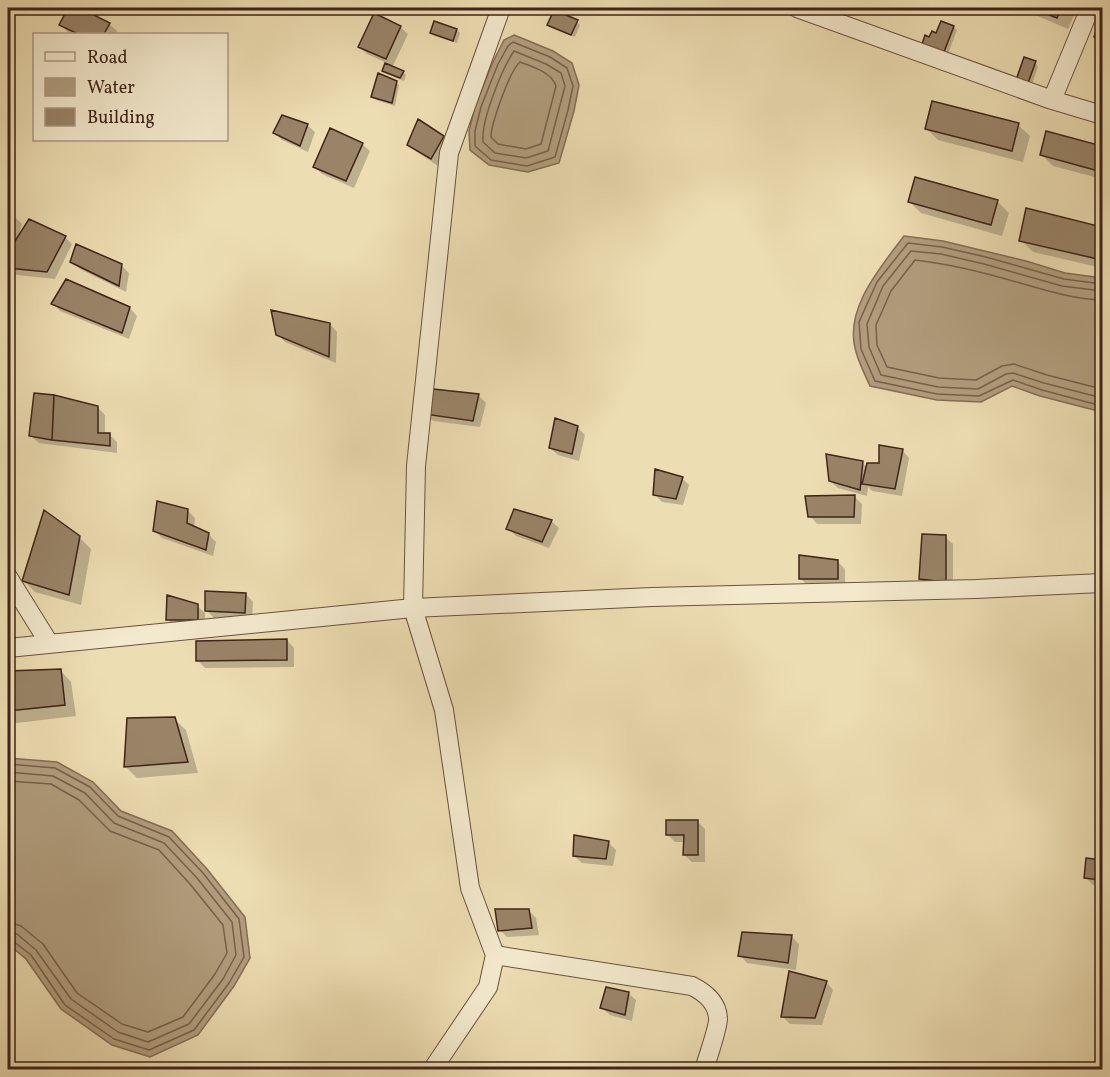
<svg xmlns="http://www.w3.org/2000/svg" width="1110" height="1077" viewBox="0 0 1110 1077" font-family="Vollkorn,serif">
<rect width="100%" height="100%" fill="#edddb2"/>
<filter id="stains"><feTurbulence type="fractalNoise" baseFrequency=".00333" numOctaves="4"/><feColorMatrix values="0 0 0 0 .2 0 0 0 0 .09 0 0 0 0 .02 0 0 0 .5 -.17"/></filter>
<radialGradient id="worn" r=".72"><stop offset=".6" stop-color="#630" stop-opacity="0"/><stop offset="1" stop-color="#630" stop-opacity=".3"/></radialGradient>
<path fill="#b29e7e" stroke="#846d55" stroke-width="1.5" d="M514 35 553 51 572 63 579 85 574 111 559 163 528 172 489 165 470 150 469 131 475 106 493 62 504 40Z
M904 236 943 241 1026 261 1065 273 1102 278V412L1040 396 1012 386 981 402 937 400 870 386C865 375 859 363 856 352 843 310 880 268 904 236Z
M8 758 57 762 93 782 121 811 172 831 207 869 245 917 250 958 234 986 198 1035 150 1057 112 1045 61 1009 26 959 8 944Z"/>
<path fill="#0003" d="M70 8H77L109 24 117 31 115 34H73L68 32 61 25Z
M1019 8H1077L1068 29Z
M1102 17V44L1095 36Z
M577 22 580 25 575 37 552 28 549 25Z
M400 27 408 34 392 68 403 72 406 75 404 81 387 74 384 71 387 63 367 54 360 47Z
M953 27 957 30 948 54 927 47 930 39Z
M457 30 460 33 457 43 435 36 432 32Z
M1035 63 1038 66 1032 85 1021 82Z
M396 82 399 85 395 106 376 100 373 97Z
M307 125 315 132 308 152 282 140 274 133Z
M1018 125 1030 136 1023 162 938 140 927 129Z
M1047 132 1102 147V179L1053 166 1041 154Z
M443 137 451 144 438 166 417 152 409 145Z
M362 144 370 151 354 188 322 174 315 167Z
M997 201 1009 213 1002 236 921 213 910 202Z
M8 210 22 224 18 236 65 237 72 244 55 279 8 274V255L11 249 8 247Z
M1027 210 1102 229V268L1033 252 1021 240Z
M72 262 121 265 129 273 126 292 80 269Z
M66 281 130 308 137 316 129 339 60 311 52 303Z
M330 324 337 332 336 363 285 342 278 334Z
M478 395 486 403 480 427 433 421 426 414Z
M98 408 105 415V434H109L117 442V453L39 443 31 436Z
M577 427 585 435 579 461 558 455 550 448Z
M902 450 909 458 902 496 872 491 868 487 867 496 838 488 830 481 862 463 868 468 881 464Z
M682 478 689 485 683 505 662 502 654 494Z
M855 497 862 504 861 524H817L810 516Z
M187 510 195 518 194 528 208 534 216 542 213 556 162 538 154 530Z
M551 521 559 528 549 548 516 536 508 528Z
M79 537 91 549 81 605 35 592 23 580Z
M945 537 953 544V589L929 586 921 579Z
M837 561 845 569V586H808L800 578Z
M246 594 253 602 252 620 214 618 206 610Z
M197 606 205 613V627L175 626 167 619Z
M287 640 294 648V667L205 668 197 660Z
M60 670 71 682 76 716 8 724V673Z
M174 719 186 730 198 773 137 778 126 767Z
M697 821 705 829V862H692L684 855 685 842H675L668 835Z
M609 843 616 850 613 866 582 863 574 856Z
M1088 860 1102 862V886L1093 885 1085 877Z
M528 910 536 918 539 935 507 937 500 930Z
M791 936 799 944 796 970 747 963 740 955Z
M826 982 833 990 822 1025 790 1024 783 1017Z
M628 993 636 1000 632 1021 610 1015 602 1008Z"/>
<g fill="none" stroke-linecap="round" stroke-linejoin="round">
<path stroke="#78604b" stroke-width="1.5" d="M513 42 550 57 567 68 573 86 568 110 555 157 527 166 491 160 475 146V131L481 107 498 64 508 46Z
M514 51 546 64 561 73 565 86 548 151 526 158 495 153 483 142C481 120 502 69 514 51Z
M520 62C533 67 551 72 556 86L541 144 526 149 498 144 491 137C491 124 510 70 520 62Z
M1102 284 1064 279 986 257 942 247 908 243 877 282 859 322 861 349 875 381 937 394 979 396 1013 380 1042 390 1102 406
M1102 291 1062 286 984 264 941 254 911 251 883 286 867 324 869 347 881 375 938 387 978 389 1006 374 1013 373 1044 383 1102 398
M1102 300C1073 299 1048 291 1020 283 986 273 951 264 915 260L891 291 876 325 877 345 887 367 939 378 976 380 1002 366 1014 364 1047 375 1102 389
M8 764 55 768 90 787 118 816 169 837 203 873 239 919 244 957 229 983 194 1030 149 1050 114 1039 65 1005 31 955 13 941 8 940
M8 772 53 776 85 793 114 823 164 843 197 878 232 922 236 955 223 979 189 1024 148 1042 118 1032 71 999 36 950 17 934 8 932
M8 781 51 784 79 800 110 831 159 850 190 884 223 925 227 953 215 974 183 1017 148 1032 122 1024 77 993 43 944 21 926 15 924 8 923"/>
</g>
<path fill="#998468" stroke="#3e2318" stroke-width="1.5" d="M68 8H80L110 23 104 34H78L59 25Z
M1031 8H1061L1057 18Z
M554 10 578 20 571 35 547 25Z
M374 13 401 26 386 59 358 47Z
M1102 13V40L1094 37Z
M434 21 457 29 453 41 430 33Z
M941 21 954 26 944 52 922 44 925 35 929 37 932 31 936 33Z
M1024 57 1036 61 1028 83 1016 80Z
M385 63 404 71 400 78 382 71Z
M378 73 397 81 392 103 371 97Z
M932 101 1019 123 1012 151 925 129Z
M282 115 308 124 300 146 273 133Z
M418 119 444 136 431 159 407 145Z
M330 128 363 143 346 181 313 167Z
M1046 131 1102 146V172L1040 155Z
M915 177 998 200 991 225 908 202Z
M1026 208 1102 227V260L1019 241Z
M29 219 66 236 47 272 8 268V252Z
M76 244 122 264 119 286 70 262Z
M66 279 130 307 122 333 51 304Z
M271 310 330 323 329 357 276 335Z
M433 389 479 394 473 421 424 414Z
M34 393 54 395 52 440 29 436Z
M54 395 98 406V433H110V446L52 440Z
M555 418 578 426 572 454 549 448Z
M879 445 903 449 895 489 862 484 867 463H879Z
M826 454 863 461 860 490 829 481Z
M655 469 683 477 676 499 653 495Z
M855 495 854 517H808L805 496Z
M157 501 188 509 187 523 209 533 206 550 153 531Z
M514 509 552 520 542 542 506 529Z
M44 510 80 536 69 595 22 581Z
M922 534 946 535V582L919 579Z
M799 555 838 560V579H799Z
M205 591 246 593 245 613 205 611Z
M167 595 198 604V620H166Z
M287 639V660L196 661V641Z
M61 669 65 705 8 711V671Z
M175 717 188 762 124 767 127 718Z
M666 820H698V855H683L684 835H666Z
M574 835 609 841 606 859 573 856Z
M1086 858 1102 860V880L1084 878Z
M495 909H529L532 928 498 931Z
M742 932 792 935 788 963 738 956Z
M789 971 827 981 815 1018 781 1017Z
M606 987 629 992 625 1015 600 1008Z"/>
<g fill="none" stroke-linecap="round" stroke-linejoin="round">
<defs>
<path id="street" d="M797 8 1052 100 1102 115
M1052 100 1090 8
M8 577 49 643
M8 648 413 608 652 597 976 589 1102 583
M495 955 692 986C704 992 717 1002 718 1018 719 1026 707 1059 704 1070
M432 1070 488 987 495 955 470 888 444 710 413 608 416 466 449 153 501 8"/>
</defs>
<use href="#street" stroke="#6a523e" stroke-width="20"/>
<use href="#street" stroke="#f3e9cd" stroke-width="18"/>
</g>
<rect width="1110" height="1077" fill="none" stroke="#edddb2" stroke-width="30"/>
<rect x="9" y="9" width="1092" height="1059" fill="none" stroke="#3e2318" stroke-width="3"/>
<rect x="15" y="15" width="1080" height="1047" fill="none" stroke="#3e2318" stroke-width="1.5"/>
<rect x="33" y="33" width="195" height="108" fill="#f3e9cd" stroke="#ab9a85" stroke-width="1.5"/>
<rect x="45" y="52" width="30" height="9" fill="#f3e9cd" stroke="#ab9a85" stroke-width="1.5"/>
<text x="87" y="63" font-size="18" fill="#3e2318">Road</text>
<rect x="45" y="78" width="30" height="18" fill="#b29e7e" stroke="#ab9a85" stroke-width="1.5"/>
<text x="87" y="93" font-size="18" fill="#3e2318">Water</text>
<rect x="45" y="108" width="30" height="18" fill="#998468" stroke="#ab9a85" stroke-width="1.5"/>
<text x="87" y="123" font-size="18" fill="#3e2318">Building</text>
<rect width="100%" height="100%" filter="url(#stains)"/>
<rect width="100%" height="100%" fill="url(#worn)"/>
</svg>
